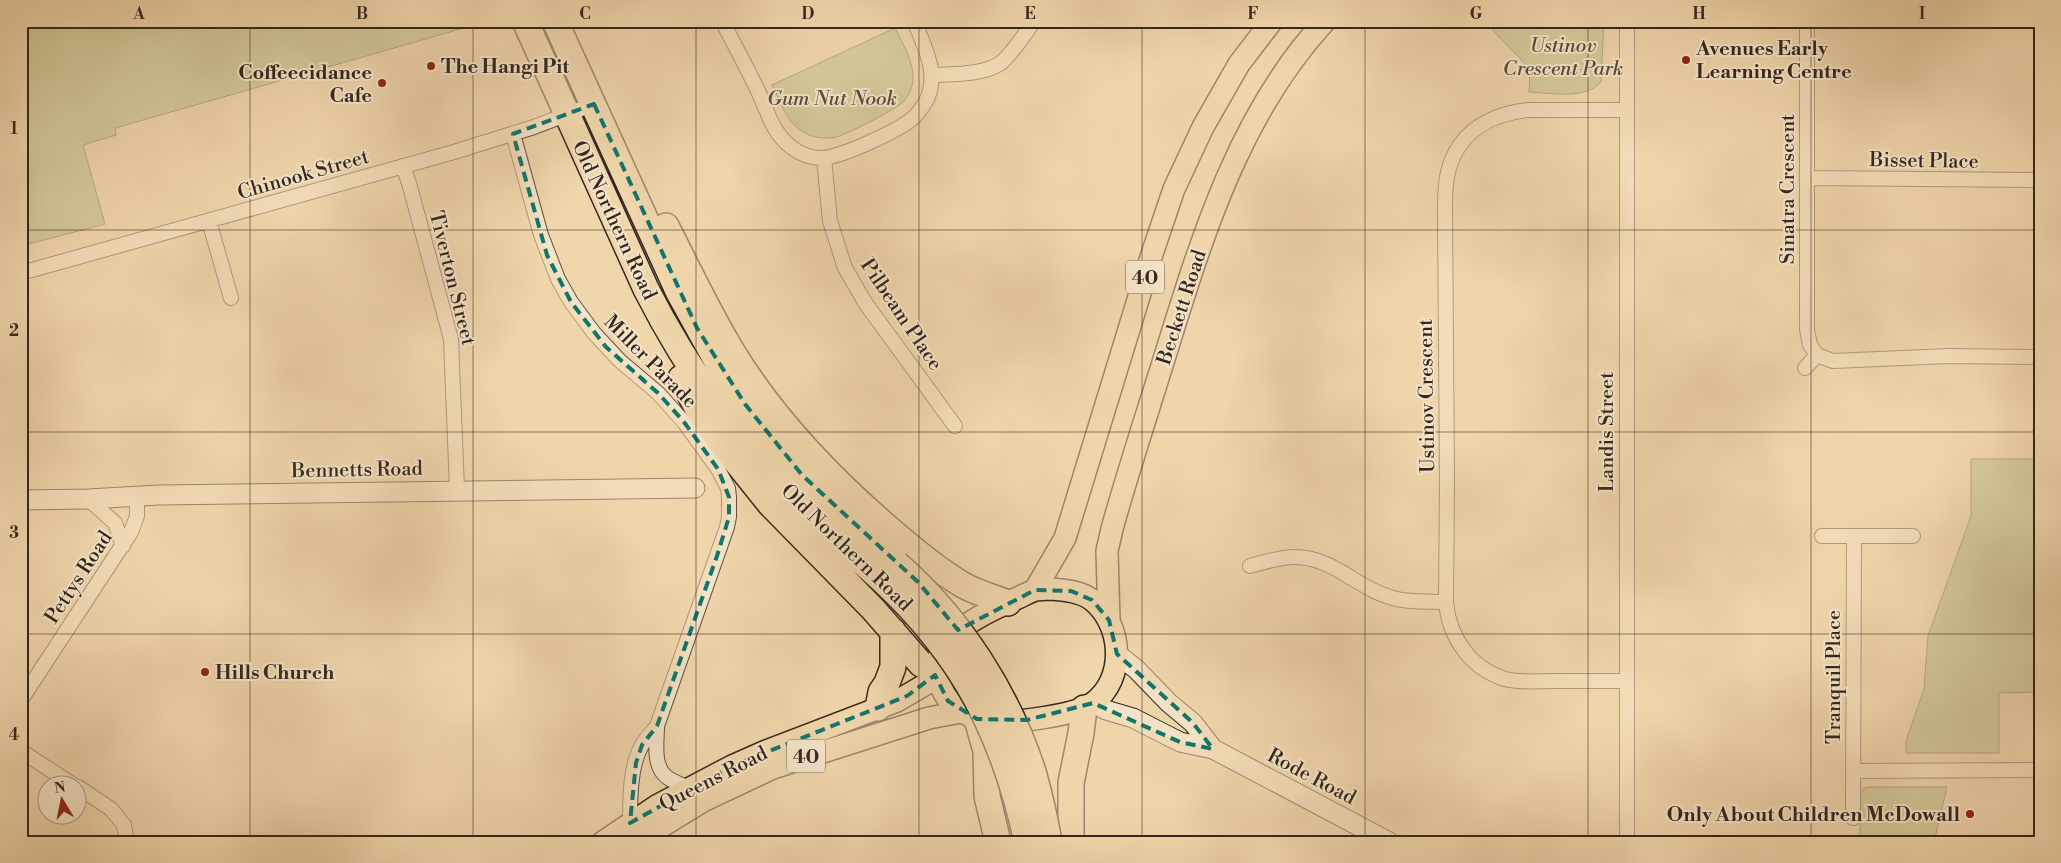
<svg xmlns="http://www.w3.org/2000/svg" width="2061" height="863" viewBox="0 0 2061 863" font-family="'Libre Bodoni',serif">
<rect width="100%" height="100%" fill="#f0d6ab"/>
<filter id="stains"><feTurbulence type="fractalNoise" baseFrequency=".004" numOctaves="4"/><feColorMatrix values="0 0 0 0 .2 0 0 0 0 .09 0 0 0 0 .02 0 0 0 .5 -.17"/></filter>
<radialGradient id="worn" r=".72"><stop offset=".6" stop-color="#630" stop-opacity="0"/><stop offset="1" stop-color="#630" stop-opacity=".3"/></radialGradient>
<path fill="#b6be8b" stroke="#767255" d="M21 21H461L464 28 115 128 116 135 83 145 105 224 21 246Z
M1484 21H1604L1601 82C1585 100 1552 93 1529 92L1530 69Z
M895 28C903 44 914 62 913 79 913 86 909 95 905 100 898 109 849 133 837 137 829 139 814 138 807 134 787 125 781 103 772 85Z
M1971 459H2040V692L1999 693V753H1906V741L1924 689 1928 636 1971 516Z
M1868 787H1947L1934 842H1860V794L1863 789Z"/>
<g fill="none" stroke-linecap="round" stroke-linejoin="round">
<defs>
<path id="street" d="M722 21C734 44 746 66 757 89 767 109 772 133 791 147 800 154 811 158 822 158 842 157 897 131 912 119 917 115 923 106 926 101 940 75 924 45 914 21
M1627 21V842
M1807 21V329L1810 345 1817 355
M933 75C952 74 986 75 1002 62 1015 50 1024 35 1034 21
M1626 110H1528C1490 114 1458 132 1448 172 1445 184 1445 198 1445 210L1447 481 1446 602C1449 637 1470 668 1505 679 1519 683 1536 681 1551 681 1576 681 1602 681 1627 681
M513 134 541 235 558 279 571 302 594 333 619 360 658 393 684 422 718 469 728 488 729 497V517L727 527 657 726C657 742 652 767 668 778 674 782 682 785 689 788
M824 158 830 221 845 268 866 304 955 426
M403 166 409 183 451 339 457 490
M1808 178 2040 180
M209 221 231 298
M21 273 454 152 534 127 594 104
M1805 368 1817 355 1833 361 1948 356 2040 357
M88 499 115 523 123 546
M1822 536H1913
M1250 566C1264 562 1280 557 1295 557 1333 557 1358 589 1393 598 1409 603 1429 601 1446 602
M21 700 131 532 137 516V496
M21 751 75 786
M1853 771 2040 770
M78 787 111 809 124 825 127 842
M1853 818 1854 536
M630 823C630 800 630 765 642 745 646 738 652 732 657 726"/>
<path id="secondary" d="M21 500 88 499 159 495 695 488
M1117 654 1136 669 1169 703 1193 723 1213 749
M1093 703 1106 710 1133 718 1180 742 1213 749 1389 842"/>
<path id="primary" d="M1049 589C1063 590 1080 591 1092 600 1123 625 1126 679 1093 703 1075 716 1008 724 986 721 967 717 950 707 942 689 918 636 990 612 1026 594L1035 590Z
M1035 590 1065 538 1153 251 1174 189 1203 127 1239 64 1272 21
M1109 620 1107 551 1112 529C1128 471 1147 414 1165 356 1202 237 1239 114 1325 21
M603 842 658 805 732 766 766 751 897 701 938 677
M636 842 703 801 773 768 929 718 961 712"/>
<path id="highway" d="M525 21 646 289C687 370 744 450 808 514 832 537 858 558 882 580
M555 21 679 293 720 367 745 404 802 475 897 564
M666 226C688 269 708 312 733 353 774 420 829 477 888 528 911 548 936 569 963 585 977 593 993 597 1008 603
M681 378 700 413 722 444 770 504 873 609 921 664 937 672
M878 708 881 692 887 683 893 667V631
M977 719 986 751 987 796 998 842
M1071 842V783L1081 733 1084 708"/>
</defs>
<use href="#street" stroke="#645342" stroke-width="16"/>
<use href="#secondary" stroke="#35271f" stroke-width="21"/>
<use href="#primary" stroke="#35271f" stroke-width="24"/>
<use href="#highway" stroke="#35271f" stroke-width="28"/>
<use href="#street" stroke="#f5e4c8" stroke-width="14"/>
<use href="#secondary" stroke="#f5e4c8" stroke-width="19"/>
<use href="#primary" stroke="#f0d6ab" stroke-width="21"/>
<use href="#highway" stroke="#f0d6ab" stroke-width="25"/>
<defs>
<path id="highway-bridge" d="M897 564C960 619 1009 695 1034 775 1040 797 1045 819 1049 842
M882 580C963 655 1004 735 1027 842"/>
</defs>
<use href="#highway-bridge" stroke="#35271f" stroke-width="28" stroke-linecap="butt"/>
<use href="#highway-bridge" stroke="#f0d6ab" stroke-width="25"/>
</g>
<path d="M0 0H2061V863H0ZM594 104 697 328 745 404 802 475 918 582 958 630 1035 590 1071 591 1092 600 1109 620 1117 654 1193 723 1213 749 1180 742 1093 703 1027 720 977 719 948 701 935 675 907 696 732 766 630 823 636 763 642 745 657 726 717 556 729 517V497L718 469 684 422 658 393 606 347 571 302 547 255 513 134Z" fill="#f0d6ab" fill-opacity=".55" fill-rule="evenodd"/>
<path fill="none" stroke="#0f766e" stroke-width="4" stroke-dasharray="10 6" stroke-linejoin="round" d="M594 104 697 328 745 404 802 475 918 582 958 630 1035 590 1071 591 1092 600 1109 620 1117 654 1193 723 1213 749 1180 742 1093 703 1027 720 977 719 948 701 935 675 907 696 732 766 630 823 636 763 642 745 657 726 717 556 729 517V497L718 469 684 422 658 393 606 347 571 302 547 255 513 134Z"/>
<path fill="none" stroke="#35271f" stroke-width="1" stroke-opacity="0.55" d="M250 21V842M473 21V842M696 21V842M919 21V842M1142 21V842M1365 21V842M1588 21V842M1811 21V842M21 230H2040M21 432H2040M21 634H2040"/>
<g fill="#8f2418" stroke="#f5e4c8" stroke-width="2">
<circle cx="1686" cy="60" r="5"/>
<circle cx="431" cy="66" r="5"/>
<circle cx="382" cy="83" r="5"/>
<circle cx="205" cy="672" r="5"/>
<circle cx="1970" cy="814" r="5"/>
</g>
<g text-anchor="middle" stroke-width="4" stroke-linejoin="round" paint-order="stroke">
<g fill="#f5e4c8" stroke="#6f6052" stroke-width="1">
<rect x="1126" y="260.5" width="38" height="33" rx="4"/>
<rect x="787" y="739.5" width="38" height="33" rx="4"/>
</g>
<g font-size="19" font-weight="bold" fill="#35271f">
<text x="1145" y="284">40</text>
<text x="806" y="763">40</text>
</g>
<g font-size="20" font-style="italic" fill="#554d3a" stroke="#f5e4c8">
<text x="1563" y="52">Ustinov<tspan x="1563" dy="23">Crescent Park</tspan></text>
<text x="832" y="105">Gum Nut Nook</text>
</g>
<g font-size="20" font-weight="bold" fill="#35271f" stroke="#f5e4c8" text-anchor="start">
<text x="1696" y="55">Avenues Early<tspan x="1696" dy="23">Learning Centre</tspan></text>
<text x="441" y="73">The Hangi Pit</text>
<text x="372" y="79" text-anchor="end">Coffeecidance<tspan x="372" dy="23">Cafe</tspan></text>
<text x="215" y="679">Hills Church</text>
<text x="1960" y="821" text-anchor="end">Only About Children McDowall</text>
</g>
<g font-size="20" fill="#35271f" stroke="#f5e4c8">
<text transform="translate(1924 160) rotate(1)" y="7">Bisset Place</text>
<text transform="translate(303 174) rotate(-16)" y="7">Chinook Street</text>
<text transform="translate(1787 189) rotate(-90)" y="7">Sinatra Crescent</text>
<text transform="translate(615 220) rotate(65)" y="7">Old Northern Road</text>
<text transform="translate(453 278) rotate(76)" y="7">Tiverton Street</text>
<text transform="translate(1181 307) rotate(-72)" y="7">Beckett Road</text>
<text transform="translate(902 314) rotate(56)" y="7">Pilbeam Place</text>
<text transform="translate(651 361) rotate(45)" y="7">Miller Parade</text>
<text transform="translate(1426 396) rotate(-91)" y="7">Ustinov Crescent</text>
<text transform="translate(1606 432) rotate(-90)" y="7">Landis Street</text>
<text transform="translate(357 469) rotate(-1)" y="7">Bennetts Road</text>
<text transform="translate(847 547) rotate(44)" y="7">Old Northern Road</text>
<text transform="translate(78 577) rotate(-57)" y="7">Pettys Road</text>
<text transform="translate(1833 677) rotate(-90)" y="7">Tranquil Place</text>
<text transform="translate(1312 776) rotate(28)" y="7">Rode Road</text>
<text transform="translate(713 778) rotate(-27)" y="7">Queens Road</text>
</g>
</g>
<rect width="2061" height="863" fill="none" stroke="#f0d6ab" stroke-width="55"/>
<g transform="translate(62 800) rotate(350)"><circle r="24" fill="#f5e4c8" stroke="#a89884"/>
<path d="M0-4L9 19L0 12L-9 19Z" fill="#8f2418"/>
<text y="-8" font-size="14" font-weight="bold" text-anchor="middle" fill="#35271f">N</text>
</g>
<rect x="28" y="28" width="2006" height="808" fill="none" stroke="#35271f" stroke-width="2"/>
<g font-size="16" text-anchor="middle" font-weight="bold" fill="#35271f">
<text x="139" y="19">A</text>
<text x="362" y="19">B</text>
<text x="585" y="19">C</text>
<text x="808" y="19">D</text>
<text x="1030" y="19">E</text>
<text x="1253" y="19">F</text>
<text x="1476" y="19">G</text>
<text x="1699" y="19">H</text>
<text x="1922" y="19">I</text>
<text x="14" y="134">1</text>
<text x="14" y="336">2</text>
<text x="14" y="538">3</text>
<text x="14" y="740">4</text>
</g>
<rect width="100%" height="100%" filter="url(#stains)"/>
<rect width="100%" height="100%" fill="url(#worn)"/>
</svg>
